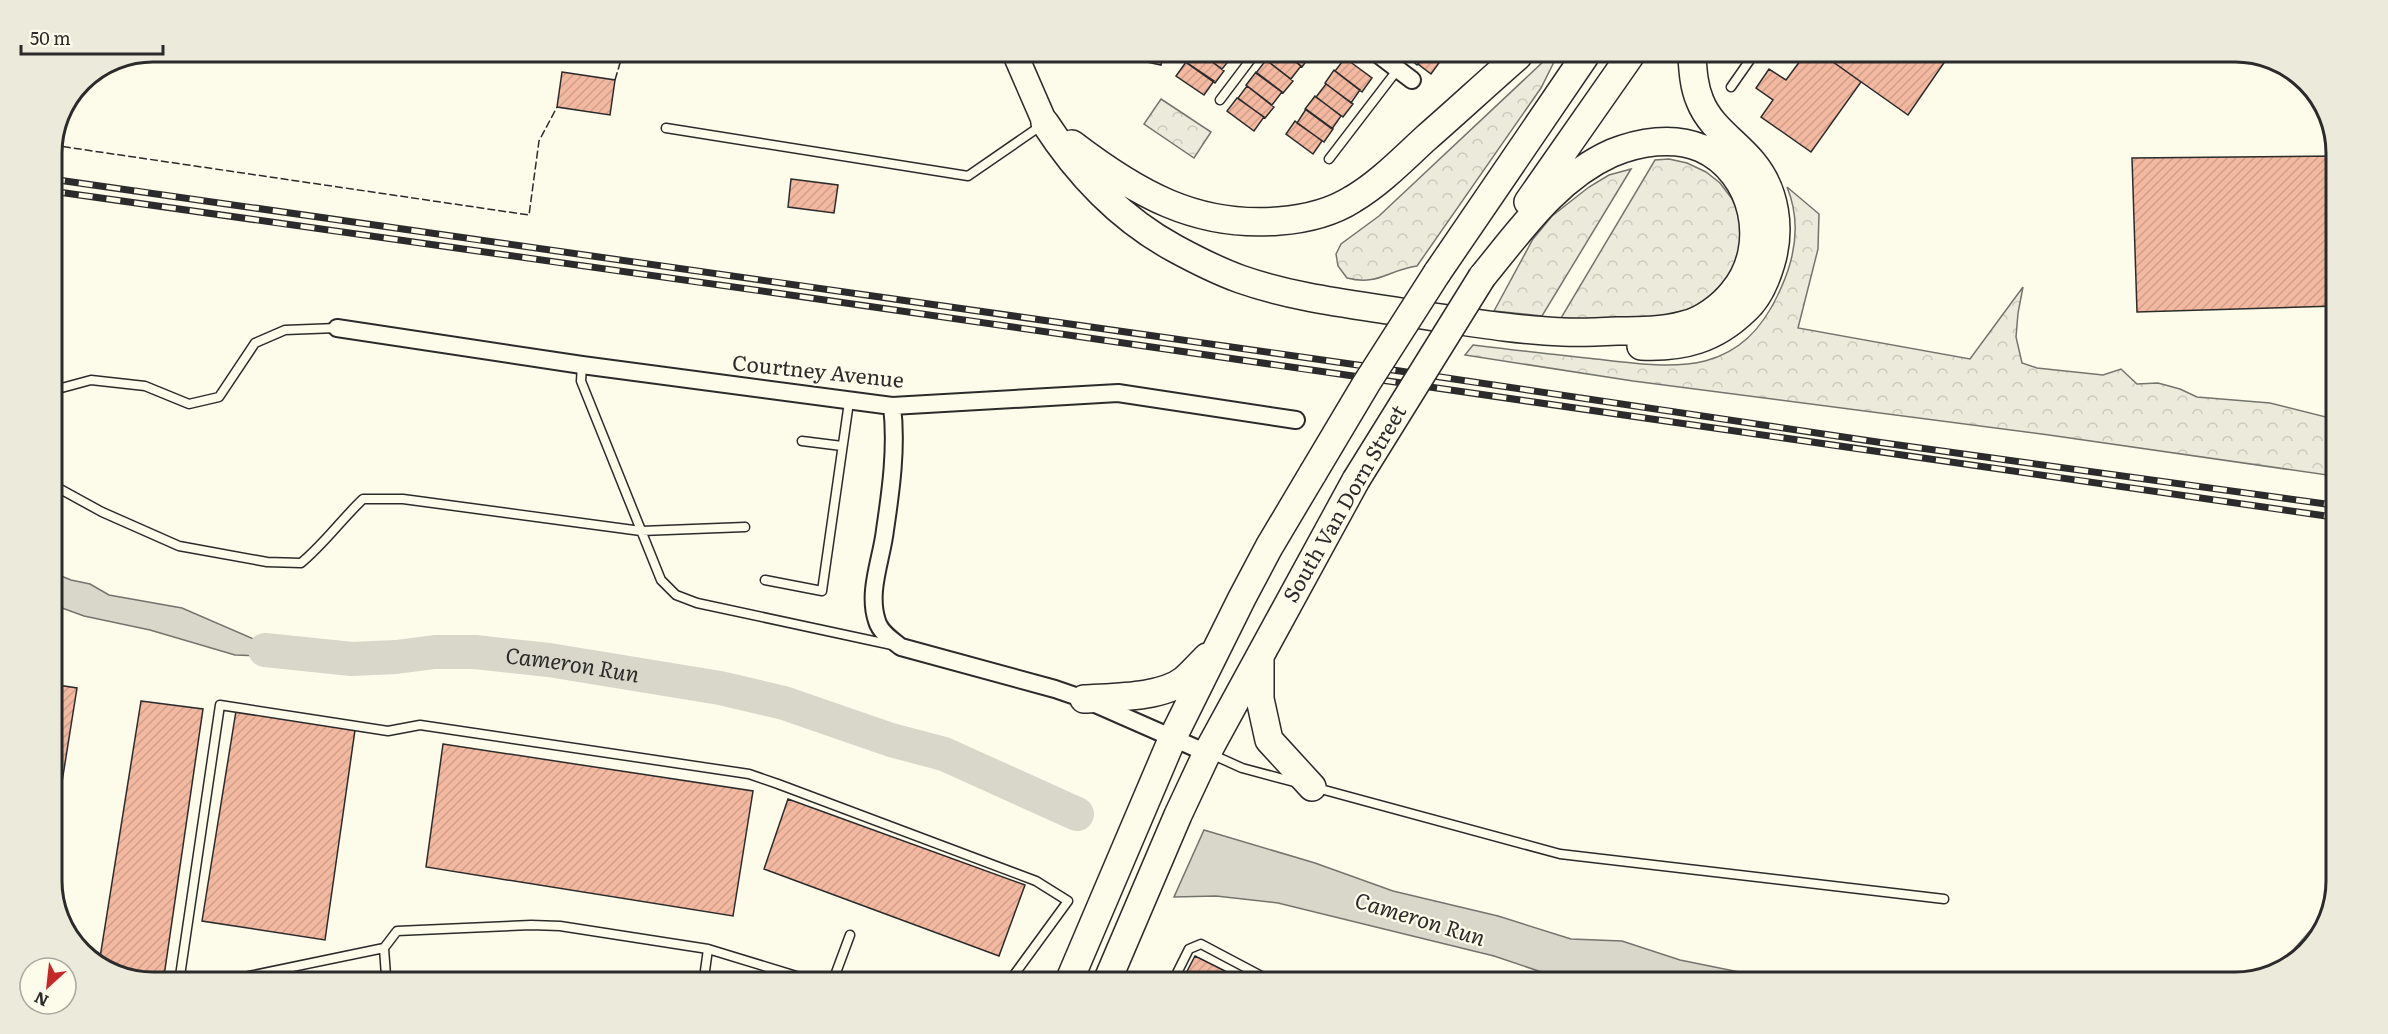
<svg xmlns="http://www.w3.org/2000/svg" width="2388" height="1034" viewBox="0 0 2388 1034" font-family="Literata,serif">
<defs>
<pattern id="forest-crowns" width="20" height="18" patternUnits="userSpaceOnUse" patternTransform="scale(1.5)"><rect width="20" height="18" fill="#ecebdb"/><path d="M2 6a3 3 0 1 1 6 0M12 15a3 3 0 1 1 6 0" fill="none" stroke="#cbcabc"/></pattern>
<pattern id="building-hatch" width="6" height="6" patternUnits="userSpaceOnUse" patternTransform="scale(1.5)"><rect width="6" height="6" fill="#f2b8a0"/><path d="M-1 1l2-2M0 6l6-6M5 7l2-2" fill="none" stroke="#d09e8a"/></pattern>
</defs>
<rect width="100%" height="100%" fill="#fdfbea"/>
<path fill="url(#forest-crowns)" stroke="#74746e" stroke-width="1.5" d="M1551 59 1554 62 1541 88 1417 266C1388 270 1378 286 1347 278L1338 266 1336 254 1341 244 1379 216 1545 60Z
M1161 99 1211 132 1194 158 1144 124Z
M1669 159 1687 163 1706 172 1720 183 1733 200 1741 220 1743 239 1734 274 1704 305 1671 317 1614 320 1561 318 1655 160Z
M1631 169 1542 316 1494 311 1533 239 1552 216 1589 187 1609 175Z
M1787 187 1819 214 1818 249 1798 328 1970 359 2023 287 2018 313 2016 337 2022 363 2037 368 2103 375 2121 369 2137 384 2158 383 2180 389 2197 397 2270 403 2334 419V476L2049 435 1633 381 1465 355 1473 345C1514 350 1555 355 1596 359 1678 369 1742 378 1781 288 1796 255 1801 221 1787 187Z"/>
<path fill="#d8d7c9" stroke="#74746e" stroke-width="1.5" d="M51 572 71 580 90 584 109 595 182 608 256 640 313 654 284 657 235 655 150 630 84 616 51 604Z
M1204 830 1315 863 1393 891 1498 916 1571 939 1622 941 1680 960 1749 974 1928 976 1951 982 1568 981 1494 956 1278 903 1216 896 1174 897Z
M2329 909V920L2292 966 2276 970Z"/>
<g fill="none" stroke-linecap="round" stroke-linejoin="round">
<path stroke="#d8d7c9" stroke-width="34" id="s1" d="M265 650 352 659 396 657 435 652H475L549 660 720 688 784 703 891 740 944 754 1077 814"/>
</g>
<path fill="url(#building-hatch)" stroke="#2b2b2b" stroke-width="1.5" d="M1129 55H1163L1161 65 1128 58Z
M1194 55H1203L1224 71 1215 83 1187 63Z
M1203 55H1229L1232 57 1222 69Z
M1268 55H1287L1301 66 1291 79 1265 59Z
M1287 55H1311L1302 67Z
M1405 55 1424 56 1417 65Z
M1424 56H1444L1431 74 1418 64Z
M1803 57H1826L1861 82 1811 152 1761 117 1773 100 1756 88 1769 69 1786 80Z
M1826 57H1948L1908 115Z
M1345 58 1372 78 1362 92 1335 71Z
M1266 60 1293 81 1283 93 1256 73Z
M1186 62 1214 81 1204 95 1176 76Z
M1334 70 1360 90 1351 103 1325 83Z
M562 72 615 80 610 115 557 107Z
M1256 72 1282 92 1272 105 1246 85Z
M1326 84 1353 104 1343 117 1316 97Z
M1247 86 1274 107 1265 118 1238 98Z
M1315 96 1341 116 1332 129 1305 109Z
M1237 98 1264 117 1254 131 1227 111Z
M1306 109 1333 129 1324 142 1297 123Z
M1295 121 1322 141 1313 154 1286 134Z
M2337 156 2335 306 2137 312 2132 158Z
M791 179 838 185 834 213 788 207Z
M51 684 77 688 51 851Z
M141 701 203 709 164 976 114 975 99 964Z
M236 711 355 730 325 940 202 921Z
M443 744 753 791 733 916 426 867Z
M788 799 1025 885 999 956 764 869Z
M1195 956 1241 979H1183Z"/>
<g fill="none" stroke-linecap="round" stroke-linejoin="round">
<defs>
<path id="lane" d="M1731 87 1752 57
M1220 100 1254 55
M666 128 968 176 1042 125
M1329 159 1398 69
M582 365 581 381 661 580 676 595 697 603 892 645
M51 394 54 390 91 380 145 386 189 404 219 397 255 343 285 330 337 328
M802 441 842 446
M51 484 102 512 179 546 267 562 301 563C324 544 341 520 363 499H403L641 531 745 527
M765 580 822 591 849 402
M1211 754 1242 768 1298 783
M1317 788 1560 854 1944 899
M384 948 386 976
M180 976 220 705 388 731 420 725 749 774 778 784 1036 881 1068 901 1011 979
M249 976 384 948 397 931 531 925 560 926 708 949 803 978
M704 978 708 949
M834 978 850 935
M1174 979 1189 949 1201 944 1269 980"/>
<path id="street" d="M1379 55 1412 80
M337 328 582 365 892 406 1118 393 1296 420
M892 406C897 446 891 490 885 530 882 558 867 592 877 621 880 632 892 640 901 647L1055 689 1084 699 1207 753"/>
<path id="secondary" d="M1015 54 1045 123"/>
<path id="primary" d="M1045 123C1078 174 1121 219 1174 248 1196 260 1218 271 1240 279 1294 298 1351 304 1407 313 1458 320 1511 330 1563 332 1581 333 1599 332 1617 331 1639 331 1663 331 1684 325 1702 321 1722 306 1733 292 1771 247 1755 172 1701 148 1673 136 1639 142 1612 153 1556 178 1520 231 1482 277
M1072 144C1136 193 1196 228 1279 221 1305 219 1331 213 1353 199 1380 183 1403 159 1426 138 1457 111 1487 83 1518 56
M1528 202 1630 56
M1437 273 1585 56
M1641 346C1683 348 1715 339 1745 310 1759 298 1766 280 1771 263 1781 229 1776 191 1753 163 1736 142 1710 127 1700 101 1694 87 1693 72 1692 57
M1260 659V699L1269 740 1312 787
M1084 699C1113 697 1161 698 1184 680 1192 673 1199 665 1207 657
M1070 979 1173 737 1242 598 1269 547 1313 473
M1108 979 1178 815 1207 753 1356 480"/>
</defs>
<use href="#lane" stroke="#2b2b2b" stroke-width="11"/>
<use href="#street" stroke="#2b2b2b" stroke-width="20"/>
<use href="#secondary" stroke="#2b2b2b" stroke-width="27"/>
<use href="#primary" stroke="#2b2b2b" stroke-width="30"/>
<use href="#lane" stroke="#fdfbea" stroke-width="8"/>
<use href="#street" stroke="#fdfbea" stroke-width="16"/>
<use href="#secondary" stroke="#fdfbea" stroke-width="24"/>
<use href="#primary" stroke="#fdfbea" stroke-width="27"/>
<defs>
<path id="rail" d="M51 179 1393 370 1884 443 2333 505
M51 191 783 294 2333 517"/>
</defs>
<use href="#rail" stroke="#2b2b2b" stroke-width="7"/>
<use href="#rail" stroke="#fdfbea" stroke-width="4.5" stroke-dasharray="14" stroke-linecap="butt"/>
<defs>
<path id="primary-bridge" d="M1313 473 1366 384 1437 273
M1356 480 1482 277"/>
</defs>
<use href="#primary-bridge" stroke="#2b2b2b" stroke-width="30" stroke-linecap="butt"/>
<use href="#primary-bridge" stroke="#fdfbea" stroke-width="27"/>
<path stroke="#2b2b2b" stroke-width="1.5" stroke-dasharray="8 3" stroke-linecap="butt" d="M615 80 623 53
M52 145 529 215 539 141 557 107"/>
</g>
<g text-anchor="middle" stroke-width="4.5" stroke-linejoin="round" paint-order="stroke">
<g font-size="21" fill="#2b2b2b" stroke="#fdfbea">
<text transform="translate(818 372) rotate(6)" y="7">Courtney Avenue</text>
<text transform="translate(1345 504) rotate(-60)" y="7">South Van Dorn Street</text>
</g>
<g font-size="22" font-style="italic" fill="#2b2b2b" stroke="#fdfbea">
<text dy="8" stroke="none"><textPath href="#s1" startOffset="309">Cameron Run</textPath></text>
<text transform="translate(1420 919) rotate(17)" y="8">Cameron Run</text>
</g>
</g>
<path d="M0 0H2388V1034H0ZM153 62H2235A91 91 0 0 1 2326 153V881A91 91 0 0 1 2235 972H153A91 91 0 0 1 62 881V153A91 91 0 0 1 153 62Z" fill="#eceadb" fill-rule="evenodd"/>
<path fill="none" stroke="#2b2b2b" stroke-width="3" d="M153 62H2235A91 91 0 0 1 2326 153V881A91 91 0 0 1 2235 972H153A91 91 0 0 1 62 881V153A91 91 0 0 1 153 62Z"/>
<g transform="translate(48 986) rotate(207)"><circle r="28" fill="#fdfbea" stroke="#a9a89e" stroke-width="1.5"/>
<path d="M0-4.5L10 22L0 15L-10 22Z" fill="#c62828"/>
<text y="-9" font-size="16" font-weight="bold" text-anchor="middle" fill="#2b2b2b">N</text>
</g>
<path d="M21 45v9h142v-9" fill="none" stroke="#2b2b2b" stroke-width="3"/>
<text x="30" y="45" font-size="18" fill="#2b2b2b" stroke="#fdfbea" stroke-width="4.5" paint-order="stroke">50 m</text>
</svg>
